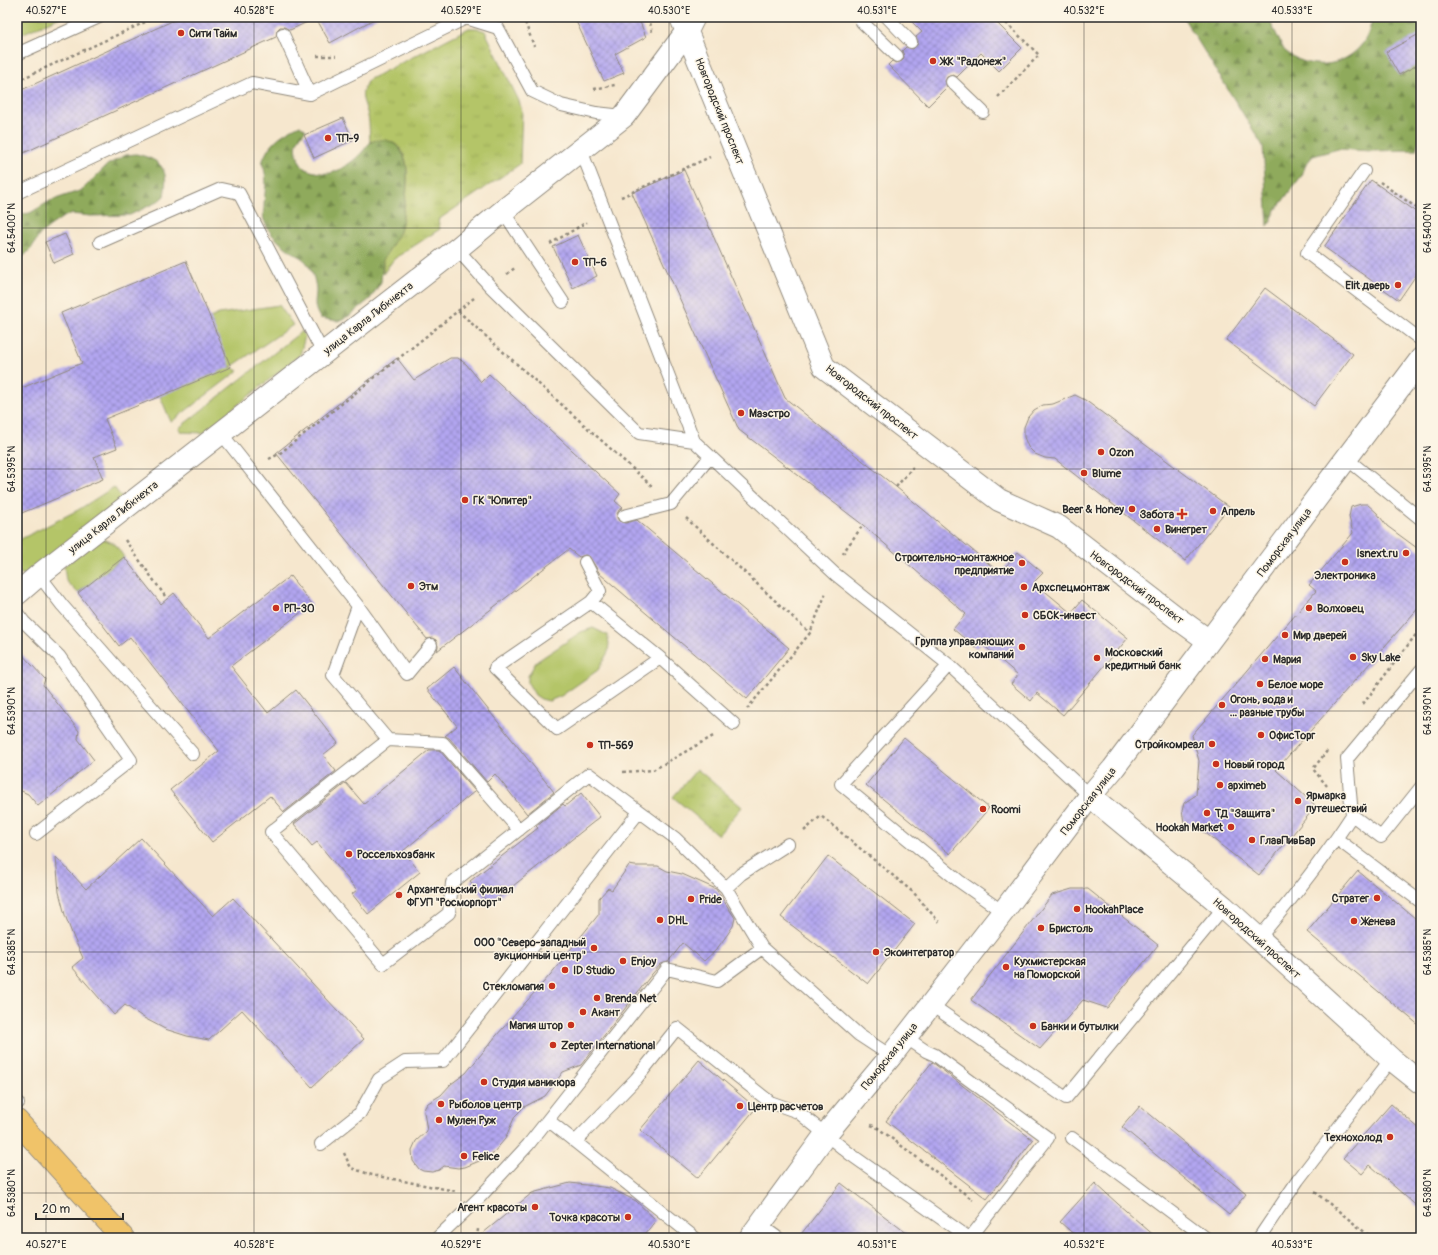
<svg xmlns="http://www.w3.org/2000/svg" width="1438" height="1255" viewBox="0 0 1438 1255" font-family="Pangolin,sans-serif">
<defs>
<pattern id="forest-firs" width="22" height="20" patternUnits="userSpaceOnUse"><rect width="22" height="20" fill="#8faa5c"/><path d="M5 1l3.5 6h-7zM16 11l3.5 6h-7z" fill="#758b4c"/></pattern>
<pattern id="park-tufts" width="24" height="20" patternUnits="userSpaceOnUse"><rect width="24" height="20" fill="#b4c568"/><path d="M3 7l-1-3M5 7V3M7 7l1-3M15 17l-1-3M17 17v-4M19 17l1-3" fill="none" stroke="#9ba95a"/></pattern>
<pattern id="building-cross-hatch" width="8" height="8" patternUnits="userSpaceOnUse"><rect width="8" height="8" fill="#b2a6f0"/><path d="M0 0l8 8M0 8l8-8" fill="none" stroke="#9187c3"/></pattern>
</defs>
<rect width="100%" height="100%" fill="#fcf5e5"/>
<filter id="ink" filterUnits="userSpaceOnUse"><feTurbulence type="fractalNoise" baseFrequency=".025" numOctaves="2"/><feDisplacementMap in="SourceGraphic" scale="8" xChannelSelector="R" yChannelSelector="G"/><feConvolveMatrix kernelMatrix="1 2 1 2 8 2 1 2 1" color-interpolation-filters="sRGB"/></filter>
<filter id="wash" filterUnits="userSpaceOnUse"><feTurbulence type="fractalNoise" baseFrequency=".012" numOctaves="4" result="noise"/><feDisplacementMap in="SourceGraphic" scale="16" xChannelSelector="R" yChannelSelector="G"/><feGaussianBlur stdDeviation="0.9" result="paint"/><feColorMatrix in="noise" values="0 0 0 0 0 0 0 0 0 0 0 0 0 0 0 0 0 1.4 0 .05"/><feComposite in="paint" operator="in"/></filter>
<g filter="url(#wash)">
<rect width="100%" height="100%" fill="#f6e7ce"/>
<path fill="#b4c568" stroke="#70784a" d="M17 17H60L17 36Z
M279 305 293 325 231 367 238 371 171 422 160 396 210 318 219 314Z
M302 331 305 336 300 355 203 433 181 432 179 428Z
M114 487 124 501 25 575 17 572V541L78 510Z
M101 538 115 544 124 557 78 593 66 581 64 566Z
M593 628 607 635 609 643 608 652 598 670 561 696 549 701 541 699 535 695 528 683V676L536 662 581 632Z"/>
<path fill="url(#forest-firs)" stroke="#5d6a44" d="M1183 17H1268L1284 50C1307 71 1344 69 1363 43 1369 35 1370 26 1373 17H1421V131L1416 150 1371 151 1338 149 1313 156 1306 164 1302 175 1276 210 1268 226 1263 146Z
M300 125 306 130C303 133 299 138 297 142 295 149 298 163 304 168 310 172 323 174 331 173 340 171 357 159 363 151 366 148 368 144 371 142 376 139 383 138 389 141 418 153 404 200 402 224L400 232 383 260 381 282 370 299 349 316 338 321 320 318C312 305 316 302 316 289 315 280 312 270 307 263 303 258 297 255 292 252 281 244 268 234 264 220 263 217 263 212 264 208 264 192 269 179 262 163 269 142 280 135 300 125Z
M136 154C163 160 169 170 164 196L157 202 130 215 91 216 71 214 63 217 50 226 40 234 31 249 24 256 17 259V215L30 213 50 201 82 190 107 165 126 155Z"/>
<path fill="url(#park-tufts)" stroke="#70784a" d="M469 28H476L485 31 519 101 522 111 520 164 438 220 440 229 394 259 383 274V260L400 232 402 224C404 206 409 187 407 169 406 148 391 134 370 142 369 134 370 125 368 116 364 99 358 97 368 80Z
M697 769 742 807 718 835 673 797Z"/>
<g id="blocks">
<path fill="url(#building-cross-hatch)" d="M181 17H378L330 43 316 18 290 30 284 27H280L277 30 276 37 17 156V92Z
M574 17H638L646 37 615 54 624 73 604 81Z
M907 17H991L1022 48 999 71 981 53 957 77 953 75 947 77 945 81 947 87 928 106 888 65 892 61 896 63 902 61 904 57 902 51 906 47 913 49 918 44V41L916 37 922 32Z
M1421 33V63L1399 75 1386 52Z
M343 118 353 140 314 158 304 135Z
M684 170 785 398 858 457 896 487 1000 573 1018 552 1043 573 1034 582 1071 613 1082 600 1128 638 1063 715 1037 693 1031 701 1011 684 1018 675 981 643 976 648 953 629 966 614 863 525 739 430 632 193Z
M1371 180 1421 215V268L1399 300 1324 247Z
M65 234 74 254 54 263 45 242Z
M578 235 597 276 573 288 553 247Z
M186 261 231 367 105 419 117 448 94 457 103 479 17 515V390L82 363 61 313Z
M1265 288 1353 354 1314 406 1226 340Z
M397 358 414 380 450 358H458L466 364 481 382 489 374 620 494 615 501 623 508 619 510 617 514V518L619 521 625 523 637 520 789 648 747 699 600 574 589 556 585 555 579 557 569 549 437 651 438 646 436 640 432 638 427 639 276 453Z
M1075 395 1085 400 1229 507 1185 561 1055 459 1045 458 1035 454 1028 447 1024 437V427L1028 417 1034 410 1043 405 1053 404Z
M1361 504H1367L1377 513 1387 526 1421 551V605L1276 770 1316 806 1259 875 1203 831 1184 822 1182 811 1184 803 1196 795 1199 761 1192 735 1316 591 1309 585 1353 533 1349 517 1351 507Z
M124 557 161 604 174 593 209 638 290 576 312 604 231 666 268 713 296 690 338 743 323 755 336 771 284 812 270 796 212 842 170 790 219 751 130 637 119 646 78 593Z
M17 649 45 679 43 685 79 731 78 739 94 760 38 806 28 794 17 789Z
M454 667 554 792 527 814 495 774 487 782 449 738 445 736 457 726 427 689Z
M904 738 989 808 950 854 866 785Z
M429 750H439L475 791 403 851 420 872 368 914 352 894 357 890 317 842 312 846 294 824 346 783 364 804Z
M581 793 600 817 489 905 470 881 538 828 536 826 563 804 565 806Z
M141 838 213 916 233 898 364 1039 312 1087 242 1010 209 1040 187 1036 165 1029 144 1018 125 1005 114 1015 72 967 83 958 73 936 65 915 59 892 56 857 86 889Z
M828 856 915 924 868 984 781 917Z
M629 865 635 866H658L667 871 682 874 716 889 735 918 733 926 727 935 716 950 704 961 683 943 668 962 661 964 652 974 581 1065 563 1072 545 1096 524 1107 515 1116 505 1139 494 1152 484 1159 465 1167 458 1168 444 1166 439 1170 432 1172 423 1171 419 1169 413 1161 412 1150 416 1141 427 1131 424 1112 425 1107 428 1103 441 1095 451 1084 466 1073 496 1036 550 975 599 914V898L608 888 612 890Z
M1358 871 1421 923V1027L1307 932Z
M1072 889H1088L1158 945 1107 1008 1083 1000 1040 1049 971 1000 1052 895Z
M699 1060 756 1108 698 1178 640 1130Z
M932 1062 1033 1140 987 1199 886 1121Z
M1391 1104 1421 1130V1210L1370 1165 1362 1174 1343 1158Z
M1140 1106 1246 1194 1229 1215 1122 1127Z
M570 1183 610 1188 636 1201 656 1220 642 1238H477L532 1193Z
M841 1183 913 1238H798Z
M1095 1183 1118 1204 1157 1238H1078L1060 1222Z"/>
</g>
</g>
<g filter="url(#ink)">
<use href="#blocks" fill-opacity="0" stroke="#90897c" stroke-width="1"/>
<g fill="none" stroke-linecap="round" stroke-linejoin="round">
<defs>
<path id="lane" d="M862 17V22L897 56
M887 17 911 42
M283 34 310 94
M17 54 99 17
M952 82 983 112
M581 150 694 441 835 574 949 665 1090 796
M1364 171 1307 253 1421 340
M17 193 252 83 310 94 466 18 498 28 532 91 561 105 596 113 623 116
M503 211 563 302
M100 242 221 189 239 193 323 353
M457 249 490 286 639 433 694 441
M221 433 358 606 333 675 388 740
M1347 459 1421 519
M624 516 671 504 710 457
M585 562 600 591 591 602 660 658 734 724
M39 575 62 605 193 754
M591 602 495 668 557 729 660 658
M358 606 407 674 431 645
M17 613 24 622 59 656 131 760 36 834
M949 665 841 784 959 881 1003 912
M1352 815 1347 759 1421 670
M519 830 443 743 388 740 271 832 383 964 449 913 452 883 589 774 675 838 726 888 762 948 859 1035 891 1056
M1337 839 1421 902
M726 888 741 874 788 844
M1259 938C1292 899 1324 858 1352 815L1381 837 1421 787
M930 1004 1066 1098 1224 907
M905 1037 926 1051 935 1055 1048 1138 970 1238
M17 1104 18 1103
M548 1120 695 1238
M1072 1138 1206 1238
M575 1142 636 1079 677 1028 770 1102 798 1112 850 1154 969 1238
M321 1144 360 1113 379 1079 405 1062 443 1061 639 812
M760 1225 778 1238
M437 1238 481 1196 528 1145 667 969 717 981 762 948
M1259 1238 1298 1180 1391 1059"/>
<path id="street" d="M682 20 824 367 999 500 1059 527 1177 618 1209 641
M17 594 39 575 457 249 503 211 624 116 687 31 694 17
M1090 796 1224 907 1391 1059 1421 1083
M750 1238 826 1134 891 1056 1003 912 1090 796 1113 769 1421 359"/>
<path id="primary" d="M17 1121 123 1238"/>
</defs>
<use href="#lane" stroke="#90897c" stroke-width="14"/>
<use href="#street" stroke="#90897c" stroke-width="24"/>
<use href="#primary" stroke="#90897c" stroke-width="24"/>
<path stroke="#90897c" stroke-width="2.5" stroke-dasharray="3 3" stroke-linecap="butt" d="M523 17 534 46
M649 17 652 32
M317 56H336
M17 81 156 17
M594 89 615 85
M998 97 1039 55 1000 17
M1380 182 1421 211
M621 197 710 157
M550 244 587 222
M507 274 516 267
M458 311 653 487
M269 459 279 454 474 298
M896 487 913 467
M686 518 810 633
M125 540 165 596
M843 554 845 550 863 525
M1363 704 1421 628
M747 709 810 633 826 593
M1327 751 1313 769 1327 786
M623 772 653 770 715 735
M804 831 821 816 914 893 939 922
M871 1125 878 1128 973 1200
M344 1153 351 1168 372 1175 455 1191
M1315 1192 1372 1238
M477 1238 478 1229"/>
<use href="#lane" stroke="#fff" stroke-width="12"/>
<use href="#street" stroke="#fff" stroke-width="22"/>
<use href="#primary" stroke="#f0c369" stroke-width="22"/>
</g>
</g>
<path fill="none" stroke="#2b2b2b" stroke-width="1" stroke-opacity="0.45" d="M46 17V1238M254 17V1238M461 17V1238M669 17V1238M877 17V1238M1084 17V1238M1292 17V1238M17 228H1421M17 469H1421M17 711H1421M17 952H1421M17 1193H1421"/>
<g fill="#c8321e" stroke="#fcf5e5" stroke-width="1.5">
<circle cx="181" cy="33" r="4"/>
<circle cx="933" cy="61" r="4"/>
<circle cx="328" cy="138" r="4"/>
<circle cx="575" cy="262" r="4"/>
<circle cx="1398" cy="285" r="4"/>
<circle cx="741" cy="413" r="4"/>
<circle cx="1101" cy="452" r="4"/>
<circle cx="1084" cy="473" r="4"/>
<circle cx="465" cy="500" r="4"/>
<circle cx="1132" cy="509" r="4"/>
<circle cx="1213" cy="511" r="4"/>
<path d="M1180 508h4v4h4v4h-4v4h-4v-4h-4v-4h4z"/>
<circle cx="1157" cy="529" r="4"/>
<circle cx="1406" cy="553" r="4"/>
<circle cx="1345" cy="562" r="4"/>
<circle cx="1022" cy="563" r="4"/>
<circle cx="411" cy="586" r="4"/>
<circle cx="1024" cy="587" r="4"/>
<circle cx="276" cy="608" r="4"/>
<circle cx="1309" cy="608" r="4"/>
<circle cx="1025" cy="615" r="4"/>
<circle cx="1285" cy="635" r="4"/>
<circle cx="1022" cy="647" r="4"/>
<circle cx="1353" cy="657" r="4"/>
<circle cx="1097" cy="658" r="4"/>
<circle cx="1265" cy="659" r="4"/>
<circle cx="1260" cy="684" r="4"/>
<circle cx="1222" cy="705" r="4"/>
<circle cx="1261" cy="735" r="4"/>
<circle cx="1212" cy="744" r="4"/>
<circle cx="590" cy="745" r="4"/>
<circle cx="1216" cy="764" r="4"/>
<circle cx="1220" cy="785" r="4"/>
<circle cx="1298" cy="801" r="4"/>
<circle cx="983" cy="809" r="4"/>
<circle cx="1207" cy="813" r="4"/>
<circle cx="1231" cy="827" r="4"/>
<circle cx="1252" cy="840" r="4"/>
<circle cx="349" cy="854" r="4"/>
<circle cx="399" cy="895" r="4"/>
<circle cx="1377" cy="898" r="4"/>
<circle cx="691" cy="899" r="4"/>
<circle cx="1077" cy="909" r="4"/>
<circle cx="660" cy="920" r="4"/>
<circle cx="1354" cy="921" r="4"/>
<circle cx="1041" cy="928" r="4"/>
<circle cx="594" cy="948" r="4"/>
<circle cx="876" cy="952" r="4"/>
<circle cx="623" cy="961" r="4"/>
<circle cx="1006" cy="967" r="4"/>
<circle cx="565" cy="970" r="4"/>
<circle cx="552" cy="986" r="4"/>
<circle cx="597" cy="998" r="4"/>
<circle cx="583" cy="1012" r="4"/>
<circle cx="571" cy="1025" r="4"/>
<circle cx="1033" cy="1026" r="4"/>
<circle cx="553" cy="1045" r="4"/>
<circle cx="484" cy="1082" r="4"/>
<circle cx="441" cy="1104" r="4"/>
<circle cx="740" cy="1106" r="4"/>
<circle cx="439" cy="1120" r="4"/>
<circle cx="1390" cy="1137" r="4"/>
<circle cx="464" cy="1156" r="4"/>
<circle cx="535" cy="1207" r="4"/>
<circle cx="628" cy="1217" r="4"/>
</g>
<g text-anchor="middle" stroke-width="3" stroke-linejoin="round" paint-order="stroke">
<g font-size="11" font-weight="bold" fill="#2b2b2b" stroke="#fcf5e5" text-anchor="start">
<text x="189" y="37">Сити Тайм</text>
<text x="941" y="65">ЖК "Радонеж"</text>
<text x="336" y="142">ТП-9</text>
<text x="583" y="266">ТП-6</text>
<text x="1390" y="289" text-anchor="end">Elit дверь</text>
<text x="749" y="417">Маэстро</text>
<text x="1109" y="456">Ozon</text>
<text x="1092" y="477">Blume</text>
<text x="473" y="504">ГК "Юпитер"</text>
<text x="1124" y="513" text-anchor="end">Beer &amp; Honey</text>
<text x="1221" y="515">Апрель</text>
<text x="1174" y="518" text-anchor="end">Забота</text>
<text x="1165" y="533">Винегрет</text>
<text x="1398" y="557" text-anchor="end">Isnext.ru</text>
<text x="1014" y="561" text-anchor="end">Строительно-монтажное<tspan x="1014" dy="13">предприятие</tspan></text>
<text x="1345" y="579" text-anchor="middle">Электроника</text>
<text x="419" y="590">Этм</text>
<text x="1032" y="591">Архспецмонтаж</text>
<text x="284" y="612">РП-30</text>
<text x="1317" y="612">Волховец</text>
<text x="1033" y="619">СБСК-инвест</text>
<text x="1293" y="639">Мир дверей</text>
<text x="1014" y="645" text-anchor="end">Группа управляющих<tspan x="1014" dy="13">компаний</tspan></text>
<text x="1105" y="656">Московский<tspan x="1105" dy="13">кредитный банк</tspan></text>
<text x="1361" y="661">Sky Lake</text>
<text x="1273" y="663">Мария</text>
<text x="1268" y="688">Белое море</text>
<text x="1230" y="703">Огонь, вода и<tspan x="1230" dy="13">... разные трубы</tspan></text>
<text x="1269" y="739">ОфисТорг</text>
<text x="1204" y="748" text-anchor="end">Стройкомреал</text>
<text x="598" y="749">ТП-569</text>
<text x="1224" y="768">Новый город</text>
<text x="1228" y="789">архimeb</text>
<text x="1306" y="799">Ярмарка<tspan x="1306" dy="13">путешествий</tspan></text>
<text x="991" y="813">Roomi</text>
<text x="1215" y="817">ТД "Защита"</text>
<text x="1223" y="831" text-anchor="end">Hookah Market</text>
<text x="1260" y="844">ГлавПивБар</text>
<text x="357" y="858">Россельхозбанк</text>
<text x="407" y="893">Архангельский филиал<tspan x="407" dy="13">ФГУП "Росморпорт"</tspan></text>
<text x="1369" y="902" text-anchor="end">Стратег</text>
<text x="699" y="903">Pride</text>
<text x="1085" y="913">HookahPlace</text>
<text x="668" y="924">DHL</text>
<text x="1362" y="925">Женева</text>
<text x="1049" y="932">Бристоль</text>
<text x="586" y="946" text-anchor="end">ООО "Северо-западный<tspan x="586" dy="13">аукционный центр"</tspan></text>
<text x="884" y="956">Экоинтегратор</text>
<text x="631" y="965">Enjoy</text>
<text x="1014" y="965">Кухмистерская<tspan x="1014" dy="13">на Поморской</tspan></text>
<text x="573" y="974">ID Studio</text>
<text x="544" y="990" text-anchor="end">Стекломагия</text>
<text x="605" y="1002">Brenda Net</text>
<text x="591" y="1016">Акант</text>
<text x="563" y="1029" text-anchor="end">Магия штор</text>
<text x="1041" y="1030">Банки и бутылки</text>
<text x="561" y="1049">Zepter International</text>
<text x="492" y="1086">Студия маникюра</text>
<text x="449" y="1108">Рыболов центр</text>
<text x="748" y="1110">Центр расчетов</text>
<text x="447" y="1124">Мулен Руж</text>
<text x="1382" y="1141" text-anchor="end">Технохолод</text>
<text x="472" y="1160">Felice</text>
<text x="527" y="1211" text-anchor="end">Агент красоты</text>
<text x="620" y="1221" text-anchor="end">Точка красоты</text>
</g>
<g font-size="11" fill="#2b2b2b" stroke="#fcf5e5">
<text transform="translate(720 111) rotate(68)" y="4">Новгородский проспект</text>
<text transform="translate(368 318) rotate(-38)" y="4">улица Карла Либкнехта</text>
<text transform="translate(872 402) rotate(38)" y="4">Новгородский проспект</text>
<text transform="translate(113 517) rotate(-38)" y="4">улица Карла Либкнехта</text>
<text transform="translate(1284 542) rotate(-53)" y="4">Поморская улица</text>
<text transform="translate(1137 587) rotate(37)" y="4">Новгородский проспект</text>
<text transform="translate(1088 801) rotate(-52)" y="4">Поморская улица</text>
<text transform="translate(1257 938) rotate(42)" y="4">Новгородский проспект</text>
<text transform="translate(889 1056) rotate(-51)" y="4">Поморская улица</text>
</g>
</g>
<rect width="1438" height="1255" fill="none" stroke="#fcf5e5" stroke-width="44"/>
<path d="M36 1213v6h87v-6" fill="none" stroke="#2b2b2b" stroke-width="2"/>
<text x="42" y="1213" font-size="12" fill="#2b2b2b" stroke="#fcf5e5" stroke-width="3" paint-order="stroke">20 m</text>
<rect x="22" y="22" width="1394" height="1211" fill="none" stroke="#2b2b2b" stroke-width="1.5"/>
<g font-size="10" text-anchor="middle" fill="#2b2b2b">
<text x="46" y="14">40.527°E</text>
<text x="254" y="14">40.528°E</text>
<text x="461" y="14">40.529°E</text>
<text x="669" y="14">40.530°E</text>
<text x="877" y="14">40.531°E</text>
<text x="1084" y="14">40.532°E</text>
<text x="1292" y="14">40.533°E</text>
<text transform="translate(11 228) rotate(-90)" y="4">64.5400°N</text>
<text transform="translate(1427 228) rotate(-90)" y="4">64.5400°N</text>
<text transform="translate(11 469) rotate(-90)" y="4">64.5395°N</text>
<text transform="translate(1427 469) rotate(-90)" y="4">64.5395°N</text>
<text transform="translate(11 711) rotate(-90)" y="4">64.5390°N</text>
<text transform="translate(1427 711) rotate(-90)" y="4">64.5390°N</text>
<text transform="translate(11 952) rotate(-90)" y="4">64.5385°N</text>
<text transform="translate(1427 952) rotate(-90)" y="4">64.5385°N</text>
<text transform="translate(11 1193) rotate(-90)" y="4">64.5380°N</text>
<text transform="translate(1427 1193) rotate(-90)" y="4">64.5380°N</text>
<text x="46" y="1248">40.527°E</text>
<text x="254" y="1248">40.528°E</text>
<text x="461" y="1248">40.529°E</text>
<text x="669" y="1248">40.530°E</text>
<text x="877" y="1248">40.531°E</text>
<text x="1084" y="1248">40.532°E</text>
<text x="1292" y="1248">40.533°E</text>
</g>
</svg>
